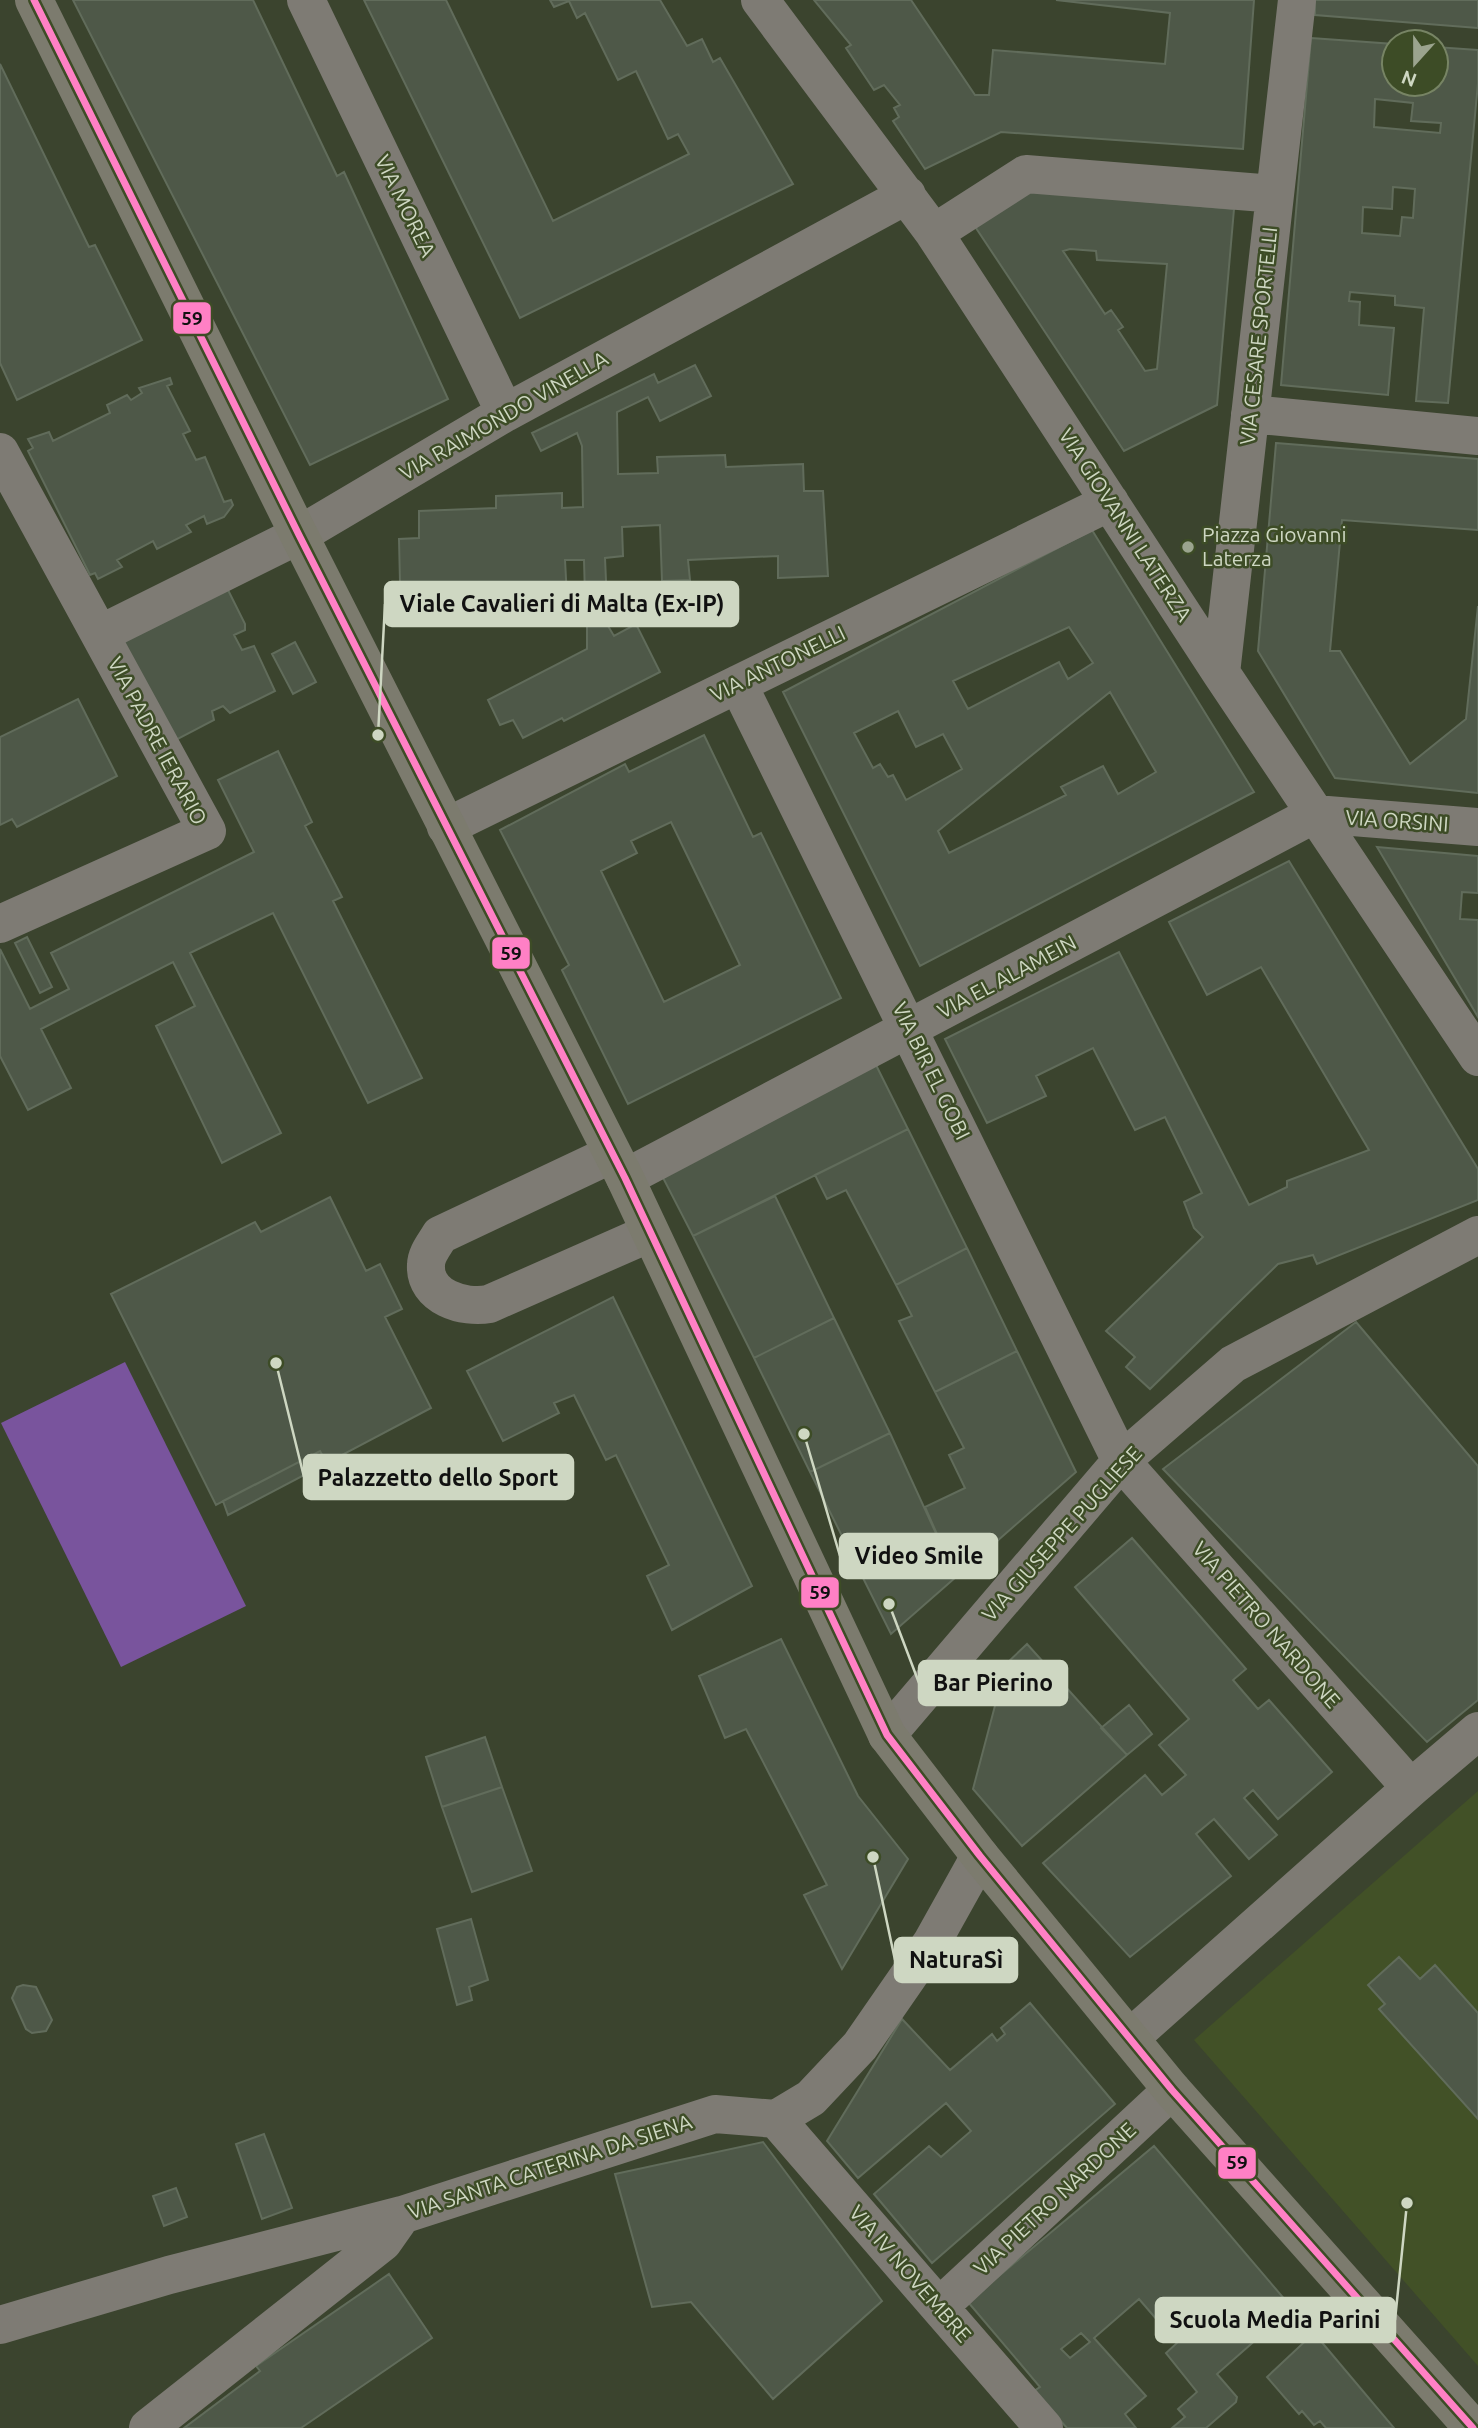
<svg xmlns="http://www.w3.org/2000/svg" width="1478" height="2428" viewBox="0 0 1478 2428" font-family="Ubuntu,sans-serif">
<rect width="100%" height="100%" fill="#3b442e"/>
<path fill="#425127" d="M1478 1791V2366L1194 2040Z"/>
<path fill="#79549d" d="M125 1362 246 1606 121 1667 1 1423Z"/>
<path fill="#4e5848" stroke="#616c5b" stroke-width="2" fill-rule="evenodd" d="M73 0H253L337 176 344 172 448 399 310 465Z
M364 0H446L553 221 689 154 678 134 668 139 636 71 618 80 585 13 577 18 569 1 554 7 550 0H660L687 46 702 39 713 62 720 58 793 184 520 318Z
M814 0H911L975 95H989L993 50 1165 64 1170 13 1056 0H1254L1243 149 1001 132 925 169 893 121 899 117 894 108 900 105 884 85 874 90 846 48 851 45Z
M1315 0H1478V28L1315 15Z
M1311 38 1394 44V84H1436V47L1478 50V83L1448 403 1416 401 1424 308 1395 305V296L1350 292 1349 301 1360 302 1359 325 1394 328 1388 395 1281 385ZM1375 99 1413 103 1411 121 1441 123 1440 133 1374 127ZM1393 187 1415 189 1413 218 1402 217 1400 236 1362 233 1363 207 1392 209Z
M0 64 89 247 95 245 142 340 17 400 0 363Z
M1015 190 1234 209 1217 405 1124 451 970 219ZM1070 249 1096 251 1097 260 1167 264 1157 369 1145 371 1118 330 1123 327 1111 310 1105 314 1063 251Z
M695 365 711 396 660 421 648 397 617 412 618 474 658 473 657 457 725 455 726 467 803 464 804 491H823L828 576 778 578V556L688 560 690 580 662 581 660 525 622 527 623 556 605 558 608 626 614 636 636 624 660 672 564 721 562 718 523 738 513 720 500 725 488 700 587 649V625H564V616L541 617 540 598 450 601 451 623 401 625 399 539 419 538V511L496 508V496L562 493V508L583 507 582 446 577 433 541 451 532 433 654 374 658 383ZM565 560H584L585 596 567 597Z
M170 378 172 384 167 386 190 431 183 434 196 460 205 457 224 502 231 500 233 505 224 517 207 524 204 516 186 525 191 532 157 549 153 541 117 560 122 567 98 579 95 573 90 575 28 451 33 448 28 439 49 432 53 441 110 413 107 405 127 395 131 400 142 393 139 388Z
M1276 443 1478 459V530L1342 520 1330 651H1340L1410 764 1466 719 1478 606V793L1335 778 1258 651Z
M1092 530 1254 792 920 966 783 692ZM1069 627 1093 663 1068 679 1059 662 968 709 953 681ZM1110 692 1156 772 1118 794 1103 766 1061 787 1066 795 949 853 938 831ZM898 711 916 747 943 734 962 769 906 800 893 775 888 777 880 764 873 768 854 733Z
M226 586 245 624V630L234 635 242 650 254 646 275 691 230 713 223 706 212 711 214 720 172 742 118 635Z
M295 642 316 682 293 694 272 654Z
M78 699 117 776 17 827 12 819 0 825V737Z
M704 735 753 837 761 833 841 998 628 1104 562 970 569 965 500 830 625 764 629 772ZM671 822 740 965 664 1002 601 871 637 853 631 841Z
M278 751 312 822 305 826 342 897 333 901 422 1078 368 1103 273 913 190 953 281 1133 222 1163 156 1026 195 1006 173 962 41 1029 71 1088 28 1110 0 1056V949L30 1009 69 989 51 953 254 852 218 780Z
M1377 847 1478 856V893L1462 892 1460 919 1478 920V1017Z
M1289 861 1478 1169V1200L1317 1264 1313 1255 1278 1264 1150 1389 1126 1367 1135 1357 1106 1331 1203 1237 1194 1228 1184 1202 1202 1193 1165 1117 1135 1130 1093 1048 1036 1076 1046 1096 987 1123 945 1039 1119 952 1249 1205 1287 1187V1181L1369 1150 1261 967 1207 995 1169 922Z
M27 937 52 987 40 993 15 943Z
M875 1063 908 1129 693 1236 659 1170Z
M908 1129 967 1248 896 1285 846 1190 827 1199 815 1175Z
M775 1196 834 1318 754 1358 693 1236Z
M330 1197 366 1271 380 1264 402 1309 385 1317 431 1408 327 1463 320 1451 216 1505 111 1294 255 1222 261 1232Z
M967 1248 1017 1351 935 1392 899 1321 912 1316 896 1285Z
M613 1297 752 1586 672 1630 647 1576 669 1565 616 1455 606 1460 574 1395 554 1403 559 1413 503 1441 467 1371Z
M834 1318 890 1433 810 1472 754 1358Z
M1356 1322 1478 1466V1700L1427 1742 1163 1469Z
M1017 1351 1076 1472 956 1577 925 1507 965 1488 949 1455 964 1448 935 1392Z
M890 1433 956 1577 891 1634 810 1472Z
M320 1451 327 1463 228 1515 223 1501Z
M1132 1538 1246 1669 1233 1680 1258 1709 1269 1700 1332 1772 1278 1819 1253 1790 1244 1798 1277 1835 1249 1859 1214 1819 1196 1834 1231 1876 1130 1957 1043 1863 1145 1775 1162 1795 1186 1775 1159 1745 1189 1719 1075 1587Z
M781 1639 858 1796 908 1859 842 1969 804 1895 827 1885 746 1729 725 1738 699 1676Z
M1027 1644 1127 1755 1022 1846 973 1789 1006 1664Z
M1129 1705 1152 1734 1127 1755 1101 1728Z
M485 1737 502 1787 442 1807 426 1757Z
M502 1787 532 1871 472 1892 442 1807Z
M471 1919 488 1980 469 1987 472 2000 457 2005 437 1929Z
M1399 1957 1420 1979 1435 1965 1478 2013V2119L1379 2009 1385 2004 1368 1985Z
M23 1985 36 1987 52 2020 46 2031 32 2033 26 2029 12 1998 17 1987Z
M1030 2003 1115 2104 932 2263 874 2194 929 2146 941 2157 971 2131 946 2103 858 2178 827 2141 902 2019 950 2070 992 2034 997 2041 1005 2034 1001 2028Z
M264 2134 292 2208 262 2219 236 2144Z
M763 2142 882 2301 773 2399 691 2302 652 2307 615 2174Z
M1154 2146 1292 2308 1217 2374 1237 2397 1236 2402 1206 2428H1172L1185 2417 1178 2409 1197 2392 1166 2353 1177 2343 1139 2299 1094 2338 1146 2396 1125 2414 1136 2428H1067L1034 2391 1040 2387 968 2302ZM1081 2333 1090 2342 1070 2358 1061 2349Z
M176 2188 187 2217 164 2226 153 2196Z
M389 2274 432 2338 301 2428H184L260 2371 256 2366Z
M1314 2333 1394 2428H1326L1320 2421 1314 2425 1302 2411 1299 2414 1267 2377Z"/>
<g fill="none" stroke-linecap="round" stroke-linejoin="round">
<path stroke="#7e7b74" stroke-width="38" d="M306 0 505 413
M760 0 934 233 1221 673 1478 1057
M934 233 1026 174 1275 194
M1250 414 1478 436
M0 452 207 831 0 924
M100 634 299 535 505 413 907 195
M1221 673 1297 0
M738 684 1121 1461 1411 1788 1130 2038
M446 827 1110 502
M612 1154 440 1235C435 1244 426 1254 426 1265 424 1297 464 1309 489 1304L650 1233
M625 1178 1315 814 1478 827
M887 1735 1121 1461 1233 1364 1478 1235
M1411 1788 1478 1731
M776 2119 1044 2428
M939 2307 1172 2090
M0 2325 169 2275 402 2215 715 2114 776 2119 811 2098 860 2046 932 1942 980 1856
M148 2428 383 2242 402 2215"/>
<path stroke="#7c7b6e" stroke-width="38" d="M34 0 299 535 625 1178 887 1735 980 1856 1172 2090 1473 2428"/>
<defs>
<path id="bus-1" d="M34 0 299 535 625 1178 887 1735 980 1856 1172 2090 1473 2428"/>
</defs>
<use href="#bus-1" stroke="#3d4c26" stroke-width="12"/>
<use href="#bus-1" stroke="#ff80c5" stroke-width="7"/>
</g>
<circle fill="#9ba48e" stroke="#3d4c26" stroke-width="2.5" cx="1188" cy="547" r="7"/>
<g text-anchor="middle" stroke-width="5" stroke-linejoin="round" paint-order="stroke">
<g font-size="21" fill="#ced7c2" stroke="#3d4c26">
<text transform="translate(405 206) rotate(64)" y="7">VIA MOREA</text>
<text transform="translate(1259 336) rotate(-84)" y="7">VIA CESARE SPORTELLI</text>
<text transform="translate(504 416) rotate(-30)" y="7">VIA RAIMONDO VINELLA</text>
<text transform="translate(1125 525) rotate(57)" y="7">VIA GIOVANNI LATERZA</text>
<text transform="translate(778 664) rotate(-26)" y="7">VIA ANTONELLI</text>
<text transform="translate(157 741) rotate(62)" y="7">VIA PADRE IERARIO</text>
<text transform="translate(1397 821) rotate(4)" y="7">VIA ORSINI</text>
<text transform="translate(1007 977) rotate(-28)" y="7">VIA EL ALAMEIN</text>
<text transform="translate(931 1071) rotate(64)" y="7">VIA BIR EL GOBI</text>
<text transform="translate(1062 1534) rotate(-48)" y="7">VIA GIUSEPPE PUGLIESE</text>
<text transform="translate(1266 1625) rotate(49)" y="7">VIA PIETRO NARDONE</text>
<text transform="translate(550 2167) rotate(-18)" y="7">VIA SANTA CATERINA DA SIENA</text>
<text transform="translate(1055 2199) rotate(-43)" y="7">VIA PIETRO NARDONE</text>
<text transform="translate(910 2274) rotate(49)" y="7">VIA IV NOVEMBRE</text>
</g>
<g font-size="21" fill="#ced7c2" stroke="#3d4c26" text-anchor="start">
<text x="1202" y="542">Piazza Giovanni<tspan x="1202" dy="24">Laterza</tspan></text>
</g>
</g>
<path fill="none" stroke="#ced7c2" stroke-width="2.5" d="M378 735L385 604M276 1363L304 1477M804 1434L840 1556M889 1604L919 1683M873 1857L895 1960M1407 2203L1395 2320"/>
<g fill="#ced7c2" stroke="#3d4c26" stroke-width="2.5">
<circle cx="378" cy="735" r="7"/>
<circle cx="276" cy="1363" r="7"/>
<circle cx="804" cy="1434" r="7"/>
<circle cx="889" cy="1604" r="7"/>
<circle cx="873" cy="1857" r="7"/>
<circle cx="1407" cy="2203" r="7"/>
</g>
<g fill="#ced7c2" stroke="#ced7c2" stroke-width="2.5">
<rect x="385" y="582" width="353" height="44" rx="7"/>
<rect x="304" y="1455" width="269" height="44" rx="7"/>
<rect x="840" y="1534" width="157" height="44" rx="7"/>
<rect x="919" y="1661" width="148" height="44" rx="7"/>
<rect x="895" y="1938" width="122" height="44" rx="7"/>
<rect x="1156" y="2298" width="239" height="44" rx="7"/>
</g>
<g font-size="23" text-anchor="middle" font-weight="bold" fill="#111">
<text x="562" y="612">Viale Cavalieri di Malta (Ex-IP)</text>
<text x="438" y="1486">Palazzetto dello Sport</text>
<text x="919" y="1564">Video Smile</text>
<text x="993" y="1691">Bar Pierino</text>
<text x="956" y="1968">NaturaSì</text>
<text x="1275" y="2328">Scuola Media Parini</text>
</g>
<g stroke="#3d4c26" stroke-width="2.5">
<rect x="172" y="301" width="40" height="34" rx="7" fill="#ff80c5"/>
<rect x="491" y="936" width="40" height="34" rx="7" fill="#ff80c5"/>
<rect x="800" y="1576" width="40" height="33" rx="7" fill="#ff80c5"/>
<rect x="1217" y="2146" width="40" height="34" rx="7" fill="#ff80c5"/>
</g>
<g font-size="19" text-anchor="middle" font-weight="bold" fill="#111">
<text x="192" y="325">59</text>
<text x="511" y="960">59</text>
<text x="820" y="1599">59</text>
<text x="1237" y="2169">59</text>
</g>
<g transform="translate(1415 63) rotate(201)"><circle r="33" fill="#3d4c26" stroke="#778464" stroke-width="2"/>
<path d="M0-5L12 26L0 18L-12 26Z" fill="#9ba48e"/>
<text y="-10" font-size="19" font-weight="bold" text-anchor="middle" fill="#ced7c2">N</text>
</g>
</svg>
